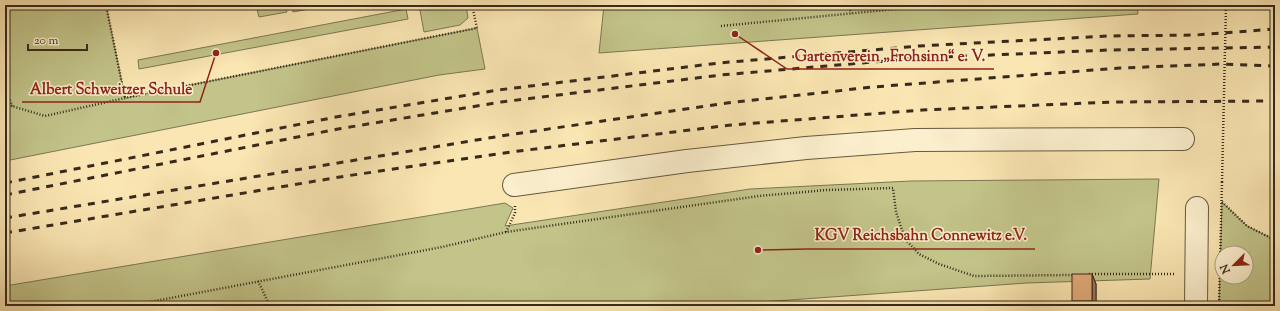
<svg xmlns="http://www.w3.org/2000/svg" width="1280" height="311" viewBox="0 0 1280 311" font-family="'Sorts Mill Goudy',serif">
<rect width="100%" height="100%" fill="#fae6b2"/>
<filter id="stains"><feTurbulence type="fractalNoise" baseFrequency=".005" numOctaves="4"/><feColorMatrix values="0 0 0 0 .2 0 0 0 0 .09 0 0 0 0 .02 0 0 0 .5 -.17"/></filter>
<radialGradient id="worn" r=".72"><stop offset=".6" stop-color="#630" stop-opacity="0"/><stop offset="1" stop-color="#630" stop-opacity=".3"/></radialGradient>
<path fill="#c2c489" stroke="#7c7753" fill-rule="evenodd" d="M5 5H106L125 98 477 28 485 69 439 75 5 161Z
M256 5H285L287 12 259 17Z
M291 5H331L293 12Z
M419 5H466L468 18 460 25 424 32Z
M604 5H1137L1138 14 599 53Z
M406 9 408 19 139 69 138 60Z
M1159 179 1150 279 1027 283 706 306H5V286L505 203 513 208 505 226 750 189 911 181Z
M1222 202 1247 226 1275 240V306H1219ZM1222 253H1246V277H1222Z"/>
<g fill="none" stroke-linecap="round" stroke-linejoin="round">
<defs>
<path id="minor" d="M514 185 687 161 806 148 915 140 1183 139
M1196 306 1197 208"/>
</defs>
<use href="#minor" stroke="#675942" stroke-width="24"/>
<path stroke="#362a1d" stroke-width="2.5" stroke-dasharray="1 2" stroke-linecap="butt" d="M106 5 125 98
M847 5 852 13
M721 26 938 5
M5 89 13 107
M5 104 45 116 125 98 477 28 472 5
M1222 202 1247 226 1275 240
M506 232 515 213V206
M1089 274H1176
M258 281 270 306
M128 306 442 247 506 232 759 196 827 190 893 188 896 212 905 239 919 254 939 264 974 276 1074 275
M1219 306 1222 182"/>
<use href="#minor" stroke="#fcefcd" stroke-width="22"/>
<path stroke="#362a1d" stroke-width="3" stroke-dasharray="7 7" stroke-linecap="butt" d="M5 183 336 117 498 90 719 63 919 46 1108 36 1196 35 1275 29
M5 195 338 129 501 102 721 75 920 58 1109 50 1275 47
M5 218 507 135 727 103 873 87 1120 68 1222 64 1275 66
M5 233 346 176 511 152 731 125 922 110 1113 102 1275 101"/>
<path stroke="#362a1d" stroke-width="2.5" stroke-dasharray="1 2" stroke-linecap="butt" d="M1222 182 1226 5"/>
</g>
<path fill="#c29169" stroke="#362a1d" d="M1092 274 1096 284V306H1074L1072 301Z"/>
<path fill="#9e7655" stroke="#362a1d" d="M1092 274 1096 284V306H1094L1092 301Z"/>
<path fill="#e1a97a" stroke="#362a1d" d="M1072 274H1092V301H1072Z"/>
<path fill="none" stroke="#8f2418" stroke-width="1.5" d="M735 34L787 69H994M216 53L200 102H22M758 250L807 249H1035"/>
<g fill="#8f2418" stroke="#fcefcd" stroke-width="1.5">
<circle cx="735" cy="34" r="4"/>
<circle cx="216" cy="53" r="4"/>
<circle cx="758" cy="250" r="4"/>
</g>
<g font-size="15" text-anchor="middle" font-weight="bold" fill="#8f2418" stroke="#fcefcd" stroke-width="3" stroke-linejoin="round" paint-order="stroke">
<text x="890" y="61">Gartenverein „Frohsinn“ e. V.</text>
<text x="111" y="94">Albert Schweitzer Schule</text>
<text x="921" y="240">KGV Reichsbahn Connewitz e.V.</text>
</g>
<rect width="1280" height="311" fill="none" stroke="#fae6b2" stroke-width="20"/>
<rect x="6" y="6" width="1268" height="299" fill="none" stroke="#362a1d" stroke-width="2"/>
<rect x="10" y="10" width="1260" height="291" fill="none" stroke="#362a1d"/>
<g transform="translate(1234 265) rotate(246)"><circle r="19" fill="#fcefcd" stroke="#ada087"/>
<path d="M0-3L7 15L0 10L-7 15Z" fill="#8f2418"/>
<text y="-6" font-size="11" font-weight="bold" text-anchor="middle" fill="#362a1d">N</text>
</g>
<path d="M28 44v6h59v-6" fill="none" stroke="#362a1d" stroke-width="2"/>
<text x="34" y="44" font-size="12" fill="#362a1d" stroke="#fcefcd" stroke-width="3" paint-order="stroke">20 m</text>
<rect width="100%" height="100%" filter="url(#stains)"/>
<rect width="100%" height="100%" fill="url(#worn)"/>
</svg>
